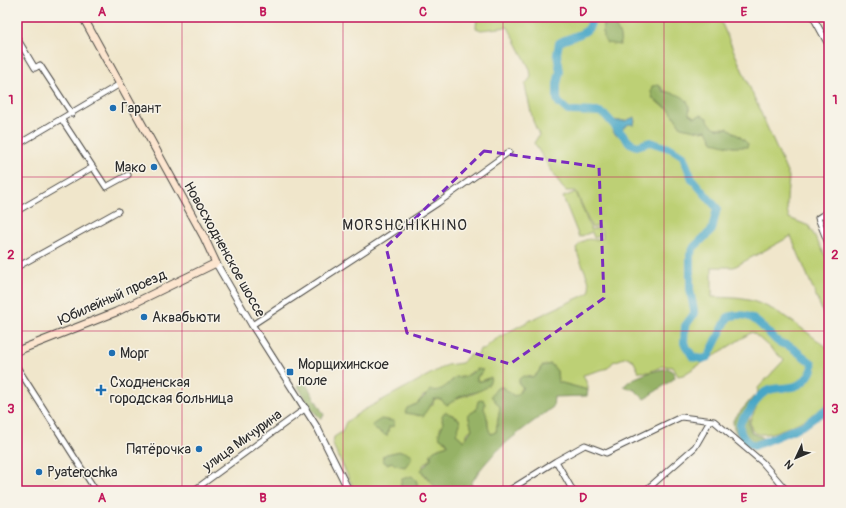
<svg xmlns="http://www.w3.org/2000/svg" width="846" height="508" viewBox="0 0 846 508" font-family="Pangolin,sans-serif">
<rect width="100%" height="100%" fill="#f7f3e8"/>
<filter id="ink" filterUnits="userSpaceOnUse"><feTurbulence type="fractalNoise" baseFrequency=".025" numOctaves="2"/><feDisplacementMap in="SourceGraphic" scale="8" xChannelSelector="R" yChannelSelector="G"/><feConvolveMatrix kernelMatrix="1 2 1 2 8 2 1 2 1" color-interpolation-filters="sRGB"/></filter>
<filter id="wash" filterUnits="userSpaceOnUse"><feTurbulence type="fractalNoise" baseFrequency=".012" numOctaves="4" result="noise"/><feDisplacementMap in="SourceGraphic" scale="16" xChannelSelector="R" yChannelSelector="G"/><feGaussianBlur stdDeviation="0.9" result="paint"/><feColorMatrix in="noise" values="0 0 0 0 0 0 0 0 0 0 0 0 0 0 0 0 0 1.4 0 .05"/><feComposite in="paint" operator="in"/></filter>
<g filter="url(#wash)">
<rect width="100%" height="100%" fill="#f0e6cb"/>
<path fill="#bdd074" stroke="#747e50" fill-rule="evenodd" d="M477 17H594L603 23V37L607 42 620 45C622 32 614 26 607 17H719L789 177C788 190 785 206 789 218L809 226 829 262V327L791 236 734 267H712V297C727 298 744 297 758 303 784 312 807 333 829 349V423L822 415 812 414 809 418C798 422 761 443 752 430 751 428 750 423 750 421L756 408 758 388 784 360 752 332 683 375 678 376 673 367 663 366 649 372H639L633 360 627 357 613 362 608 368 583 375 588 386V390L558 382 557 371 551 364 542 366 537 374 533 377 528 375 518 394 514 396 502 387 497 388 492 396 500 407 496 432 491 434 488 430V419L476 410 468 415 472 429 468 432 464 441 456 434 460 424 459 419 451 414 442 419 443 424 440 428V437L446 441 448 445 438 448 431 454V459L423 465V474L437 488 436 491H419L416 480 402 479 400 489 397 491H355L333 445 334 437 342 432 346 422 362 411 447 365 462 363 469 355H478L480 349 484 350C489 337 570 302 587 294L590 290C589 274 580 265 576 248 590 232 590 244 603 238 603 232 602 229 597 226L592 228 576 191H566L562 187 534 143 539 135 533 121 526 90 525 85 531 77 530 69 508 27 481 30 476 28ZM659 85 689 114 715 128H728L744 140 740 146 733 147 707 129 701 131 681 127 670 110 658 103ZM606 116C614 122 625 123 634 117L635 122C628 124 622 127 620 133L616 135 614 127ZM473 371 481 374 477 377V381H482L487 378C484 383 480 391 475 393 466 397 460 394 451 403L440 399H434L433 404 419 416 414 414 411 406 417 404 423 396 445 388 452 380 460 376 465 377ZM401 451 395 465 392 462 387 464 383 461V456L387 454Z
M576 192 591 230 598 228 601 235 594 238 592 232 579 237 563 197Z"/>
<path fill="#96b266" stroke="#606e48" d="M594 17H607C615 26 622 32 620 45L607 43 603 37V23Z
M659 85 663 91C677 94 692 96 689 114L695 117 701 115 707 118C711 128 718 130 728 128L744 140 748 144 747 147H733L713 142 707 130 701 131 681 127 670 110 653 99 651 92 652 86Z
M551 364 557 371 558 382 588 390 587 396 554 397 553 407C524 429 489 451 471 484L477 491H436V488L421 470 431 459V454L434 450 448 445 446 441 440 438 439 433 443 424 442 415 446 412 459 419 460 424 456 434 464 441 472 429 468 415 476 410 478 401 483 399 485 404 484 409C489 417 486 426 491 434L496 432 500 407 491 396 497 388 502 387 514 396 518 394 523 387 519 384V379L523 376 533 377 537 374 542 366Z
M668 368 674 373 675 378 646 398 644 399 635 390 625 387V385C635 375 655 371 668 368Z
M478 369 483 370 477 377V381H482L491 377C490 391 474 392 464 395 457 397 453 402 447 405L440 399H434C432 406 426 408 424 416L405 413 407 408 417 404 431 390C441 393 448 384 456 377H465Z
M304 382C307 384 321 410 324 415L322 418H320L311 409 298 386Z
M754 396 756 401C751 415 745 418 752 433L762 437 758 446C743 445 733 435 733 420Z
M381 419 394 421V426L389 427 387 436 374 429 372 425Z
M401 451 411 454V459L405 467 395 465 392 462 387 464 383 461V456L387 454Z
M412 476 416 480 419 491H397L400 489 402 479Z"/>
<path fill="#47a6c6" stroke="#396878" d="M605 116 613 121H625L635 117 634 125 629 124 622 129 620 134 616 135 613 132 614 127Z"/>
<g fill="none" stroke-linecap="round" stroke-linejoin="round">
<path stroke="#47a6c6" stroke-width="8" d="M591 17C594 36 570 35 559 43L557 54 560 71 557 84V99L559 103 568 111 600 112 606 116 630 143 637 146 650 142 672 149 683 156 692 179 717 208 712 230 694 247 690 255V290L694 310V314L685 326 684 343 693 357 702 359 708 357 728 317C753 309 761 327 777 341 780 344 785 344 789 346 797 351 804 357 812 363 813 367 812 371 809 375 797 394 778 384 765 392 757 397 753 404 749 412 747 415 745 416 743 418 735 429 744 442 754 446L804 425 829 407"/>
</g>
</g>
<g filter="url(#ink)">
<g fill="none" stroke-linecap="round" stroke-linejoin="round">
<defs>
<path id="minor" d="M813 17 829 46
M17 38 35 68 40 65 72 114
M62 120 106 187 128 175
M17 145 120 84
M17 211 93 167
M829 211 818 218 829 246
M17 267 118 211
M252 325 438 203 509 152
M17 367 96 491
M556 461 573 491
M650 486 655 491
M193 491 306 408
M508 491 556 461 585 445 606 453 681 417 714 421 762 462 787 491
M645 491 695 447 710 421"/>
<path id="tertiary" d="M216 263 252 325 318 429 349 491"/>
<path id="secondary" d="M17 351 116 312 216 263 204 237 83 17"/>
</defs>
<use href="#minor" stroke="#494743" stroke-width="7"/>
<use href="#tertiary" stroke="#494743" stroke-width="8"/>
<use href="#secondary" stroke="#494743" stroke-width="9"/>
<use href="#minor" stroke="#fff" stroke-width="5"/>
<use href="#tertiary" stroke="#fff" stroke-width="6"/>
<use href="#secondary" stroke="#fce5cf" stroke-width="7"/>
</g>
</g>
<path fill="none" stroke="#7b2cbf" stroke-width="3" stroke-dasharray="8 5" stroke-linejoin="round" d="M484 151 599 167 604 298 510 364 407 333 386 247Z"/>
<path fill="none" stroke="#c2185b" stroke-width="1" stroke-opacity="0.55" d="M182 17V491M343 17V491M503 17V491M664 17V491M17 177H829M17 331H829"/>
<g fill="#1f6fb2" stroke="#f7f3e8" stroke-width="1.5">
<circle cx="113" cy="108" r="4"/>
<circle cx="154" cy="167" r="4"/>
<circle cx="144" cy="317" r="4"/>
<circle cx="112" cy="353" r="4"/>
<rect x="286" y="368" width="8" height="8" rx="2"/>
<path d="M99 384h4v4h4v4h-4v4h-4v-4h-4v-4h4z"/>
<circle cx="199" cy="449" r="4"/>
<circle cx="39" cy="472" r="4"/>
</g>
<g text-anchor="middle" stroke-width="3" stroke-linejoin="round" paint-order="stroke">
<g font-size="14" fill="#2b2b2b" stroke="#f7f3e8" text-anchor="start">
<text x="121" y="113">Гарант</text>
<text x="146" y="172" text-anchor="end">Мако</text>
<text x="152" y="322">Аквабьюти</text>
<text x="120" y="358">Морг</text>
<text x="298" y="369">Морщихинское<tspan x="298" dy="16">поле</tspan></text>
<text x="110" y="387">Сходненская<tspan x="110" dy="16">городская больница</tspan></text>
<text x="191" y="454" text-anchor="end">Пятёрочка</text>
<text x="47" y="477">Pyaterochka</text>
</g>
<g font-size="14" fill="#2b2b2b" stroke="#f7f3e8">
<text transform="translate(225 249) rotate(61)" y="5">Новосходненское шоссе</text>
<text transform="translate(112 297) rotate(-24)" y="5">Юбилейный проезд</text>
<text transform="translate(242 440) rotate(-36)" y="5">улица Мичурина</text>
</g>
<g font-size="15" letter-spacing="1" fill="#2b2b2b" stroke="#f7f3e8">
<text x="405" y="230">MORSHCHIKHINO</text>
</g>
</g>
<rect width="846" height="508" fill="none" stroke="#f7f3e8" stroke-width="44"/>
<g transform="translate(796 458) rotate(226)" stroke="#f7f3e8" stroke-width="3" paint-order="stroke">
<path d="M0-3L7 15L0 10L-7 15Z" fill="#2b2b2b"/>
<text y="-6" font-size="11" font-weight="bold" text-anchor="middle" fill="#2b2b2b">N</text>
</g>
<rect x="22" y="22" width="802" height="464" fill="none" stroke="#c2185b" stroke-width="1.5"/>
<g font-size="13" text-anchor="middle" font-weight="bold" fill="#c2185b">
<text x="102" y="16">A</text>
<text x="263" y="16">B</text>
<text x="423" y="16">C</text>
<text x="583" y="16">D</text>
<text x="744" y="16">E</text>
<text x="11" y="104">1</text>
<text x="835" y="104">1</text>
<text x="11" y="259">2</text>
<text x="835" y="259">2</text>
<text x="11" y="413">3</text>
<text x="835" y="413">3</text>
<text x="102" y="502">A</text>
<text x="263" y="502">B</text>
<text x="423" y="502">C</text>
<text x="583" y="502">D</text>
<text x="744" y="502">E</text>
</g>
</svg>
